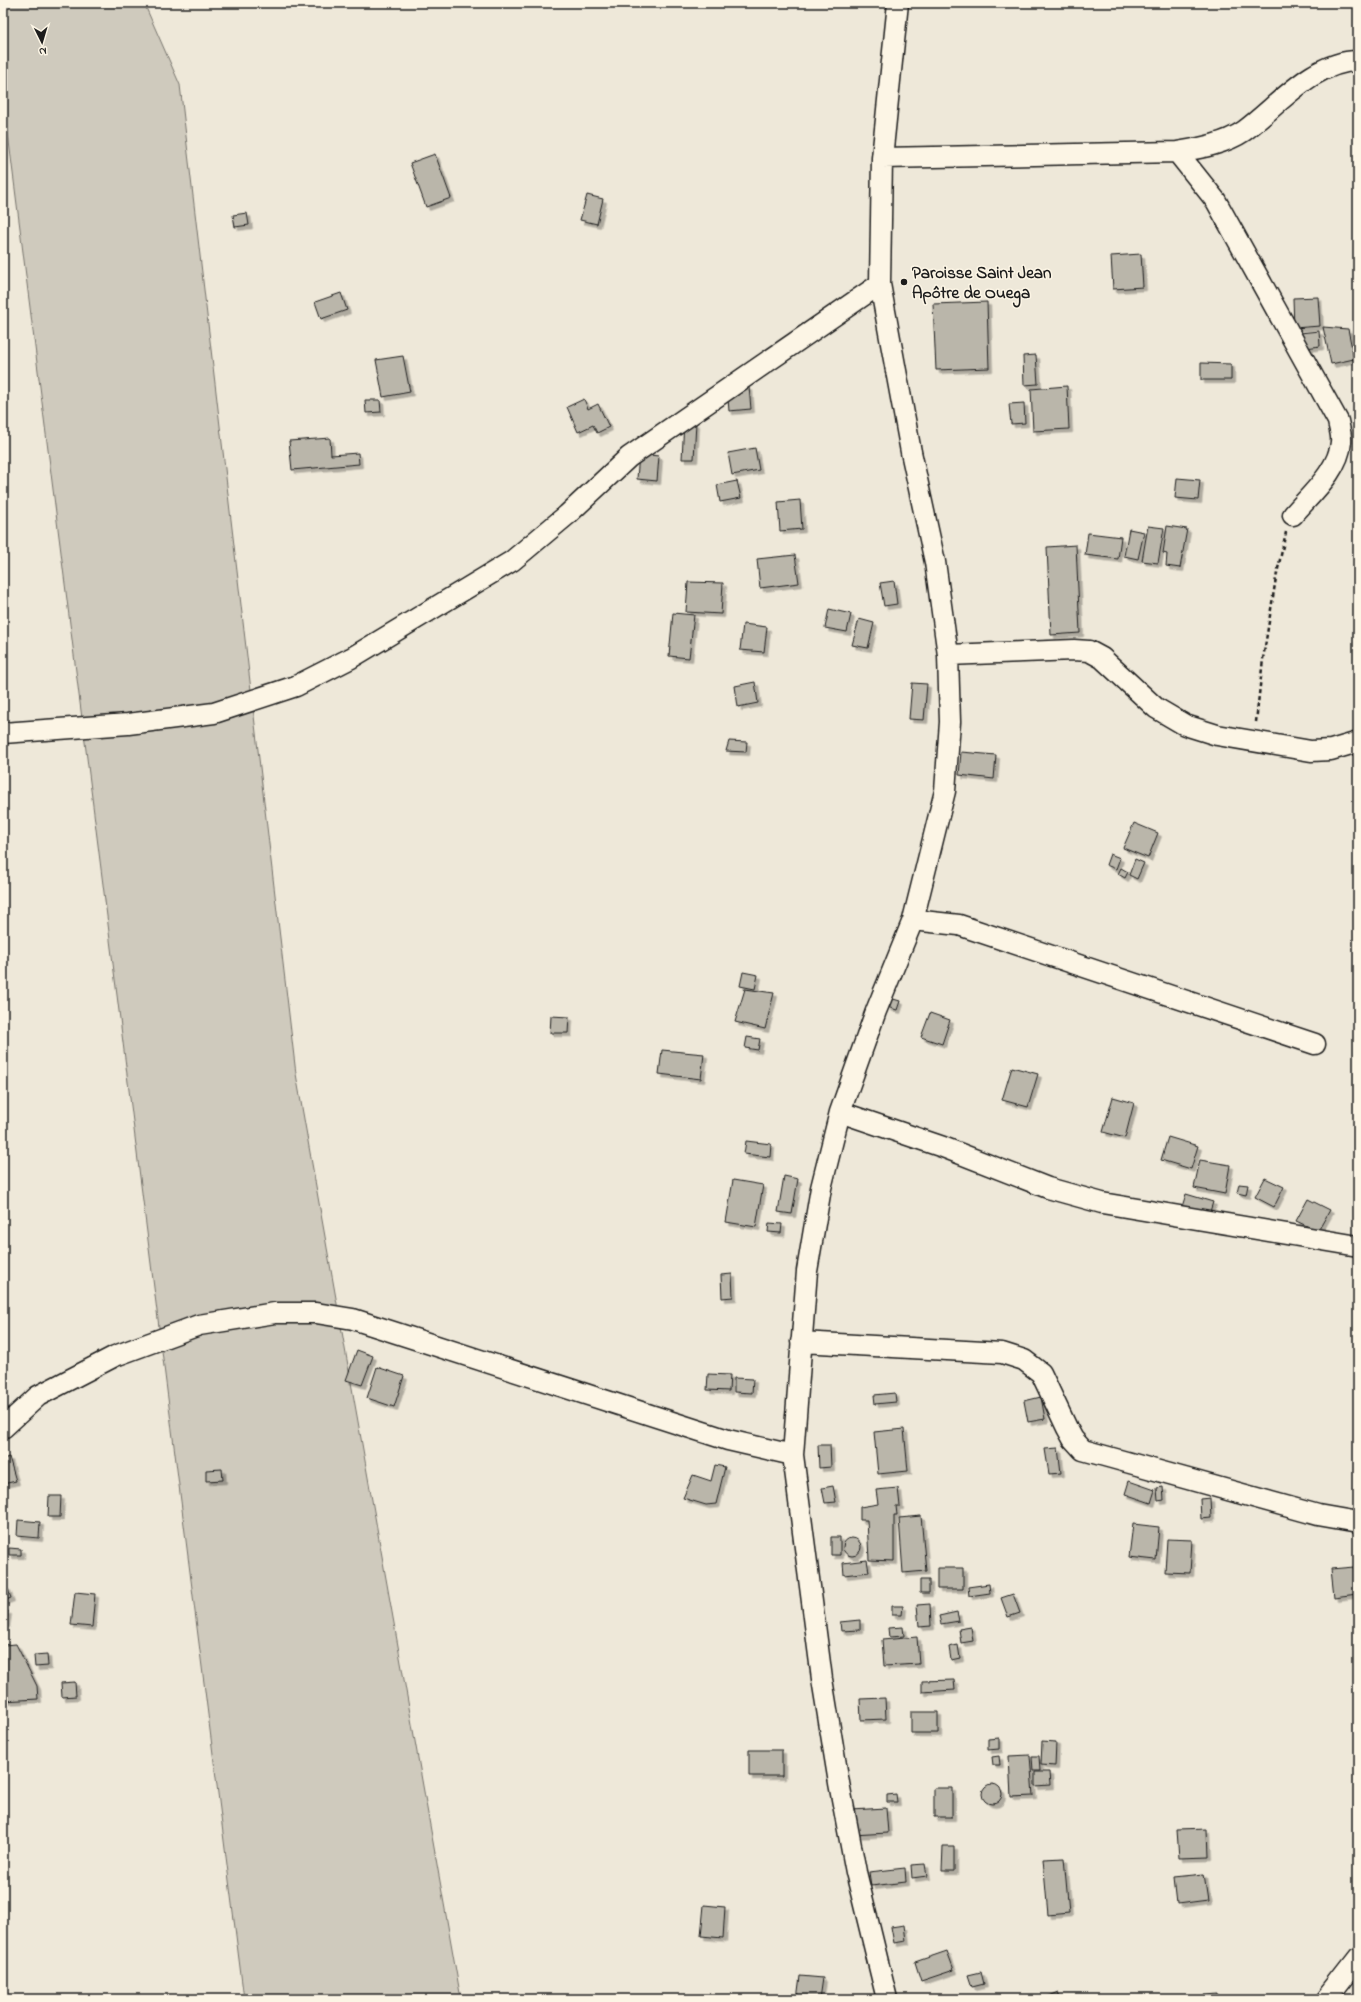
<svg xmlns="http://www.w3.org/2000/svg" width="1361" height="2002" viewBox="0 0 1361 2002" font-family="'Indie Flower',sans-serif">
<defs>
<filter id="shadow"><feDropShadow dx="3.5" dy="3.5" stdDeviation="0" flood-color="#0004"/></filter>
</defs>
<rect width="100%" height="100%" fill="#eee8d9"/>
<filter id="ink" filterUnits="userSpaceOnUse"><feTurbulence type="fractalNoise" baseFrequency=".025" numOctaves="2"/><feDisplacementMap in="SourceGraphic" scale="8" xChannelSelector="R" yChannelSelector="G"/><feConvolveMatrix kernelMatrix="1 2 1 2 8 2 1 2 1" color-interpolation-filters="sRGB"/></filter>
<g filter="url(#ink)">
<path fill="#cfcabd" stroke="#76736c" d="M3 3H144L180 85 296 1074 461 1999H244L3 94Z"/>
<path fill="#bab6aa" stroke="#1c1c1c" filter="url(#shadow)" d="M435 154 451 198 426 207 410 163Z
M587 195 603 199 597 224 580 220Z
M247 213 249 225 235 227 233 215Z
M1141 254 1143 287 1113 289 1111 256Z
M341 293 347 310 321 319 315 302Z
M1318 297 1320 326 1294 328 1293 298Z
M987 302 989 368 936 370 933 304Z
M1323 327 1348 329 1354 359 1331 364Z
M1319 331 1320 346 1306 348 1300 333Z
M1036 355 1038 384 1024 385 1023 356Z
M403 356 410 392 383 397 376 360Z
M1201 363 1231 364V380H1201Z
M1067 386 1069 429 1033 431 1031 389Z
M749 387 751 409 729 411 728 399 739 388Z
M584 399 588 409 598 404 609 427 597 433 593 425 578 432 567 407Z
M365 400H380L381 412 366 413Z
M1024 403 1025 423 1011 424 1009 404Z
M684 422 696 423 694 459H682Z
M330 438 331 455 358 453 359 464 292 470 289 441Z
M755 448 759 470 732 475 728 453Z
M639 454 659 456 657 481 637 479Z
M1177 478 1200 480 1198 500 1175 498Z
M737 481 741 498 720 502 717 485Z
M800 500 802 529 780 531 778 502Z
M1148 526 1164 528 1158 563 1142 561Z
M1167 526 1187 529 1180 568 1166 566 1167 554 1163 553Z
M1129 529 1144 532 1138 559 1124 556Z
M1088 533 1121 537 1118 559 1085 555Z
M1076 545 1080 633 1051 635 1047 547Z
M795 555 799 583 760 588 757 559Z
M894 581 897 604 884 606 880 583Z
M688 582 723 583 721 614 686 612Z
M829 609 851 614 847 632 825 628Z
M673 613 694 615 689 658 669 656Z
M859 619 874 623 868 648 852 645Z
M743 624 767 627 764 652 740 650Z
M755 682 758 703 738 707 735 686Z
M912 683 927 684 924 720 909 719Z
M729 741 747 742 746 752 726 751Z
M961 752 996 755 994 779 959 775Z
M1134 823 1158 833 1148 858 1123 848Z
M1110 854 1120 858 1116 869 1106 865Z
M1135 859 1144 863 1137 879 1129 875Z
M1121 868 1128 872 1125 878 1118 874Z
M743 972 758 975 755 989 740 986Z
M745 989 774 993 765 1029 735 1022Z
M890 998 900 1001 897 1010 887 1007Z
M930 1013 950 1020 942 1044 921 1037Z
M551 1016 569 1017 568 1033H550Z
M747 1037 760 1039 758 1050 745 1048Z
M662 1050 704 1054 701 1079 659 1074Z
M1012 1067 1038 1074 1028 1107 1002 1100Z
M1113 1097 1134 1103 1125 1138 1103 1132Z
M1168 1137 1198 1146 1191 1169 1161 1160Z
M746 1141 771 1144 770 1157 744 1154Z
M1200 1160 1230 1165 1225 1194 1194 1188Z
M784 1176 798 1179 792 1214 778 1212Z
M1265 1178 1284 1187 1274 1207 1255 1197Z
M733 1180 763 1185 756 1227 726 1222Z
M1239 1184 1248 1185 1246 1195 1237 1193Z
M1186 1194 1213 1202 1208 1218 1181 1210Z
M1308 1199 1330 1210 1318 1231 1296 1221Z
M769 1223 782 1224 781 1233 768 1232Z
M732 1274 733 1297 722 1298 721 1275Z
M357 1350 373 1356 362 1385 346 1380Z
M377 1367 404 1376 394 1407 367 1398Z
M708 1374 730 1375 729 1391 707 1390Z
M734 1378 753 1379 752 1393 734 1392Z
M895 1393 896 1402 875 1404 874 1395Z
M1041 1397 1045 1419 1028 1422 1024 1401Z
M904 1429 908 1471 878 1474 874 1432Z
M818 1445H830L831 1467 819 1468Z
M1058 1448 1061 1473 1049 1474 1045 1449Z
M9 1457 16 1481 3 1484V1459Z
M715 1465 725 1467 716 1504 706 1505 683 1498 693 1475 711 1481Z
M222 1469 223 1480 206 1481V1470Z
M1129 1481 1155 1490 1151 1503 1125 1494Z
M833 1486 836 1502 825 1503 822 1488Z
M1163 1487 1164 1500 1158 1501 1157 1488Z
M898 1488 900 1506H896L897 1515H894V1561L869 1560 867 1520H860V1507L878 1504 876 1490Z
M49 1496H61L60 1517H48Z
M1210 1498 1211 1518 1201 1519 1200 1499Z
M921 1516 926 1571 903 1573 899 1518Z
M18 1520 40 1522 39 1538 17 1536Z
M1133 1524 1159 1527 1156 1560 1129 1557Z
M831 1537H840V1555H831Z
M843 1547a9 9 0 1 1 18 0a9 9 0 1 1-18 0Z
M1167 1539 1192 1540 1190 1573 1165 1572Z
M9 1548 21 1549V1555H9Z
M867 1560 869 1572 844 1575 843 1563Z
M1354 1567 1357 1594 1334 1597 1331 1569Z
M937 1568H963V1589H937Z
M920 1580H929V1593H920Z
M989 1584 990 1593 969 1596 968 1587Z
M7 1587 11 1598 3 1601V1588Z
M75 1592 95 1594 92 1627 71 1625Z
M1013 1594 1020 1613 1008 1617 1001 1598Z
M930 1604 931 1626 919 1627 917 1605Z
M892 1606H903L902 1615H892Z
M3 1611H8L6 1624H3Z
M957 1612 959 1621 941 1624 939 1616Z
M860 1620V1630L841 1631 840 1622Z
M903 1627 904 1636 889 1637 888 1628Z
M971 1627 973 1641 961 1643 959 1629Z
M917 1637 919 1664 884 1666 882 1640Z
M16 1644 37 1686 38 1699 3 1701V1645Z
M958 1645 960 1658 951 1660 949 1647Z
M47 1654 48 1666 35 1667 34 1655Z
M954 1680 955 1690 922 1692V1681Z
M75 1682 76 1696 62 1697 61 1683Z
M885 1698 886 1719 861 1720 860 1699Z
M911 1712H938V1733H911Z
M999 1738V1749L988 1750V1739Z
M1042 1741 1056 1742 1055 1766 1041 1765Z
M749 1750H782V1776H749Z
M1030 1755 1033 1796 1011 1797 1009 1756Z
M999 1756 1000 1765H993L992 1757Z
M1032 1756H1039L1040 1771H1033Z
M1035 1772H1049L1050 1785 1035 1786Z
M982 1794a10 10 0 1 1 20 0a10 10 0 1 1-20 0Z
M934 1788H952V1817H934Z
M896 1794 897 1802H887V1795Z
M886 1808 888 1833 852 1835 851 1810Z
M1207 1829 1208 1857 1179 1858 1177 1830Z
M943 1846H954V1871H942Z
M1064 1858 1069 1913 1048 1915 1043 1859Z
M925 1864 927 1876 912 1878 911 1865Z
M905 1868 906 1882 871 1886 869 1872Z
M1204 1874 1208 1900 1177 1904 1174 1877Z
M704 1905 725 1907 723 1938 701 1936Z
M904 1925 906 1941 894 1943 891 1927Z
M947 1951 954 1970 921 1981 915 1962Z
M981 1972 984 1984 972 1987 968 1975Z
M800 1976 823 1978 820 1999H797Z
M1058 1992 1061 1999H1041Z
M1218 1992V1999H1204V1993Z"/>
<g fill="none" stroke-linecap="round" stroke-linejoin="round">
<defs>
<path id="minor" d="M1177 152 1216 201 1338 421C1339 428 1342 435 1341 442 1339 470 1311 494 1293 515
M882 158 1177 152C1200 148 1225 144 1244 131 1278 106 1313 61 1358 61
M948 655 1074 650 1089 651 1102 658 1156 708 1185 725 1217 735 1311 751 1331 750 1358 742
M3 733 128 724 214 713 296 686 351 658 512 561 567 515 629 457 880 284
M913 920 959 925 1315 1044
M840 1112 943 1147 1048 1188 1102 1203 1358 1246
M801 1342 1002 1353 1024 1360 1041 1373 1067 1428 1073 1439 1083 1450 1318 1515 1358 1522
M3 1428 38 1396 115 1356 199 1325 275 1313H316L353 1319 728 1440 793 1455
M887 1999 856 1872 839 1783 822 1679 793 1455 807 1271 821 1188 840 1112 876 1011 913 920 945 791 950 722 948 655 935 562 911 452 880 284 882 158 898 3
M1326 1999 1358 1958"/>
</defs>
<use href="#minor" stroke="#1c1c1c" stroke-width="23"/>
<path stroke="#1c1c1c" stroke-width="2.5" stroke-dasharray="4 3" stroke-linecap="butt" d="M1256 722 1263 659 1276 578 1286 532"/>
<use href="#minor" stroke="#fcf5e5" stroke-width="20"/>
</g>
</g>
<circle fill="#1c1c1c" stroke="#fcf5e5" stroke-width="1.5" cx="904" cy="282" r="4"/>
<g text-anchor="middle" stroke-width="3" stroke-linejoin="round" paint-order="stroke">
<g font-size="17" font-weight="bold" fill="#1c1c1c" stroke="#fcf5e5" text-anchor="start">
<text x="912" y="278">Paroisse Saint Jean<tspan x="912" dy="20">Apôtre de Ouega</tspan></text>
</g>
</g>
<rect width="1361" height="2002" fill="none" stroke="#fcf5e5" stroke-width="16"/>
<rect x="8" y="8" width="1345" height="1986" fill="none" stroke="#1c1c1c" stroke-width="1.5" filter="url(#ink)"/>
<g transform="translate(42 42) rotate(175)" stroke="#fcf5e5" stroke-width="3" paint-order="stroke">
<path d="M0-3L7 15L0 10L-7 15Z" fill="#1c1c1c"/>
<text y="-6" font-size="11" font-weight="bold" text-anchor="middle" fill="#1c1c1c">N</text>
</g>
</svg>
